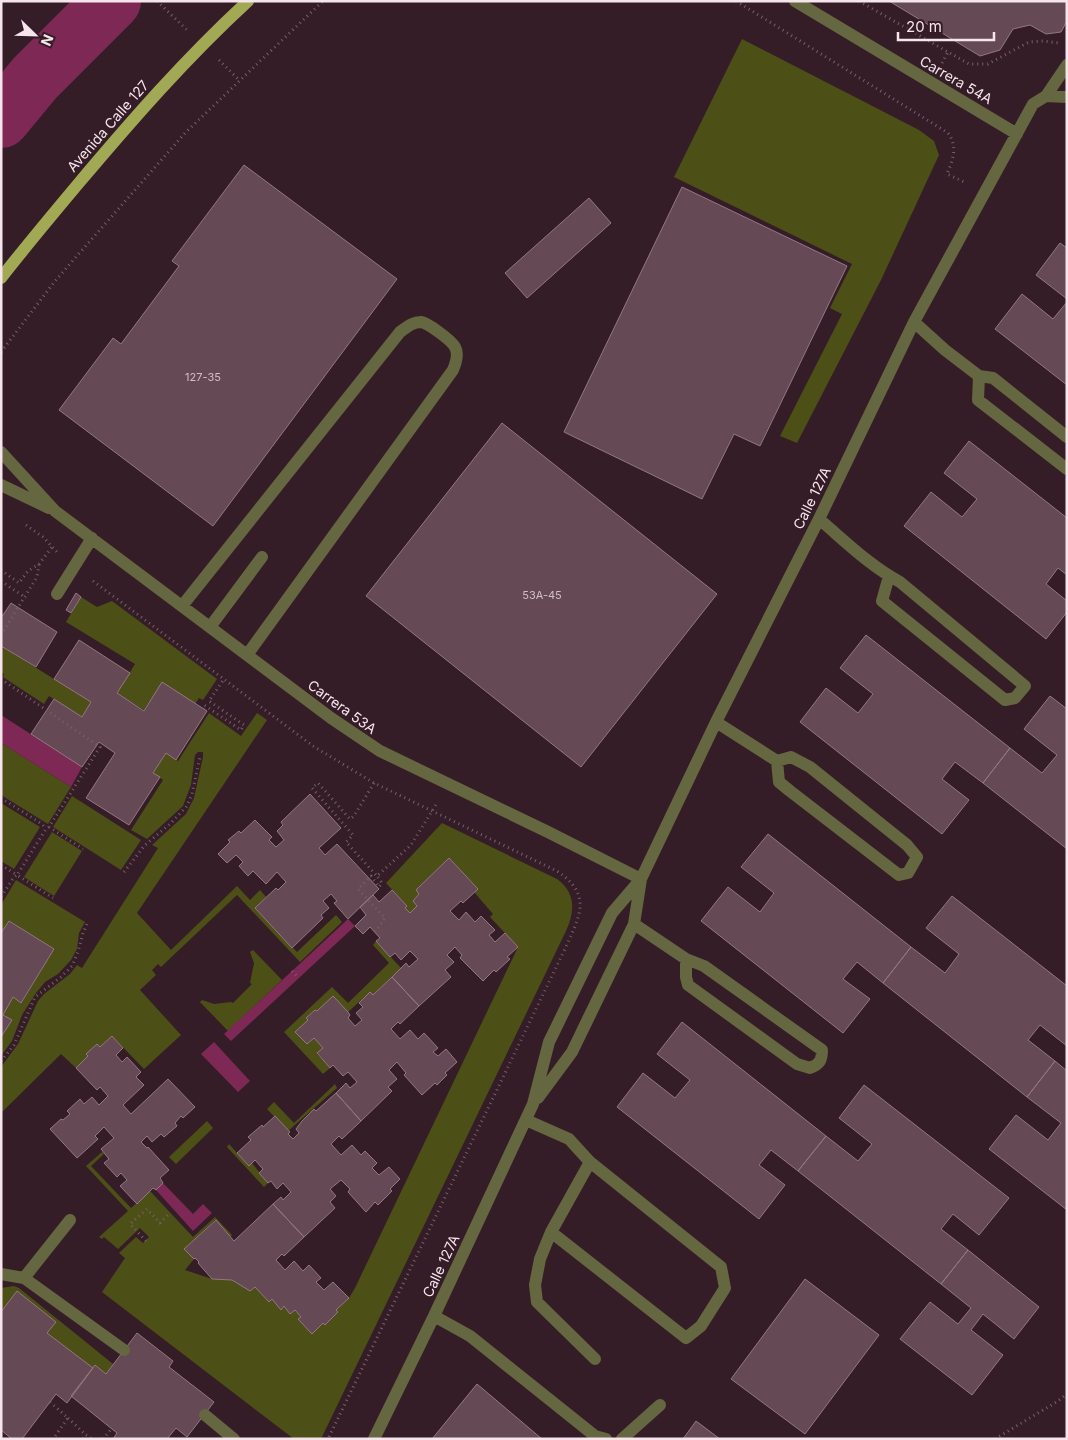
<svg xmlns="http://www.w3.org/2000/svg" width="1068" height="1440" viewBox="0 0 1068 1440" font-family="Inter,sans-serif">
<rect width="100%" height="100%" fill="#351d28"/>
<path fill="#4c4f16" d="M742 39 919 130 934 141 939 155 881 280 797 443 780 436 842 314 830 308 852 264 674 177Z
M81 597 97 607 112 601 217 679 203 700 199 698 195 704 162 683 144 710 117 693 135 664 66 622Z
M1 646 91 702 82 717 49 696 44 704 3 677 4 674 1 672Z
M209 713 241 736 257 713 267 720 137 913 171 950 237 886 250 900 260 890 266 897 255 908 297 952 336 915 342 922 300 962 237 895 161 967 158 964 152 970 156 975 140 990 181 1035 144 1069 112 1036 100 1047 97 1044 87 1054 88 1056 76 1068 61 1054 1 1113V1067L18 1044 38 1001 44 994 70 974 77 965 82 968 158 848 152 845 186 814 194 798 203 757V752H198L195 755 191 785 183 806 147 839 131 830 163 780 153 773 166 753 178 761Z
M1 743 71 787 48 824 1 795Z
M72 796 141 840 121 870 53 827Z
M1 803 40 827 14 869 1 861Z
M442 823 557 879C576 893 575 911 566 931L321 1439H294L102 1292 125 1258 119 1253 136 1237 143 1243 149 1237 140 1228 118 1249 104 1237 102 1239 99 1237 128 1211 86 1166 102 1152 104 1154 91 1166 131 1208 150 1191 193 1237 215 1217 232 1235 230 1237 215 1220 184 1249 194 1259 185 1270 212 1279 232 1280 250 1291 255 1287 269 1302 272 1299 281 1309 284 1306 290 1313 295 1310 301 1317 299 1319 312 1333 323 1323 325 1325 338 1312 336 1310 349 1298 355 1288 518 947 490 917 493 914 474 892 477 888 449 858 416 890 419 894 413 901 417 906 410 913 405 908 407 906 386 883Z
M52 832 82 851 54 896 24 877Z
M16 880 85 922 79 933 77 949 71 960 58 974 45 982 36 993 22 1015 12 1041 1 1056V1037L11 1021 3 1015 13 997 22 1002 54 949 9 921 1 933V905Z
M376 941 401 968 373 995 370 992 348 1012 317 1011 315 1010 306 1018 308 1020 296 1032 307 1044 314 1038 323 1048 317 1054 330 1068 323 1074 284 1032 332 987 348 1003 389 963 373 945Z
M253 950 282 980 228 1031 200 1002 202 1000 214 1004 231 1002 233 1003 252 984 250 983 254 963 250 952Z
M335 1084 337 1088 288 1131 267 1109 274 1102 294 1123Z
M207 1121 213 1128 176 1164 169 1157Z
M229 1144 249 1166 252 1163 268 1183 264 1187 227 1147Z
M14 1286 19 1288 113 1364 106 1374 95 1365 93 1368 47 1333 56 1322 17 1292 1 1312V1288Z"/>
<path fill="#7e2855" d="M1 715 82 767 71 787 1 743Z
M348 919 355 926 231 1041 224 1034Z
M214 1042 250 1081 238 1092 201 1054Z
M163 1183 193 1214 203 1204 212 1213 193 1231 156 1190Z"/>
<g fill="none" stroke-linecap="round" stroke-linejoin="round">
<path stroke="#7e2855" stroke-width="58" d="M1 119 35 78 112 1"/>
</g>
<path fill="#654955" stroke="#957783" d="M889 1H1067V21L1061 32 1046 34 1030 25 1013 29 1000 50 980 56Z
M244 165 397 279 213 526 59 410 113 338 121 344 179 266 172 261Z
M682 187 847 266 760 446 734 434 702 499 564 432Z
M589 198 611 223 527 298 505 273Z
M1060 243 1067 248V299L1036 275Z
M1022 294 1053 319 1067 302V385L995 329Z
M502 423 717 594 581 767 366 596Z
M969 441 1067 518V575L1058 568 1046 584 1067 601V612L1046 639 904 526 931 492 962 517 977 499 944 473Z
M76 593 81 597 71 613 66 610Z
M11 603 57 632 36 667 1 646V618Z
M866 635 1010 748 983 783 955 762 942 779 969 800 942 834 800 722 826 688 858 713 873 694 840 668Z
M79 640 130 673 117 693 144 711 162 682 207 711 176 760 166 753 153 773 160 777 129 825 86 798 115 753 99 742 82 767 31 734 54 699 82 717 91 702 54 679Z
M1050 696 1067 709V849L983 783 1010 748 1042 773 1057 755 1024 729Z
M310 794 341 828 319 848 325 855 337 844 379 889 348 919 334 903 337 901 331 894 323 901 329 908 321 915 323 918 292 948 255 908 276 888 278 890 286 882 277 872 266 884 253 871 248 876 239 866 243 862 236 855 227 863 218 854 230 842 228 840 239 831 241 833 255 820 272 837 269 840 276 847 284 840 277 831 283 825 281 822Z
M768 834 911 947 883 983 857 962 843 979 870 999 843 1033 701 921 728 887 760 912 774 893 741 867Z
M449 858 478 889 463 903 461 901 450 911 459 920 466 912 475 922 481 916 495 930 489 935 495 942 505 933 518 947 507 957 510 959 496 972 494 970 483 981 460 958 462 955 455 947 447 955 454 962 445 970 451 977 419 1006 392 977 406 963 409 967 418 959 410 951 401 960 395 953 390 957 376 941 380 938 370 927 363 934 355 926 366 915 360 907 373 895 379 902 392 890 407 906 405 908 410 913 417 906 413 901 419 894 416 890Z
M952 896 1067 986V1046L1040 1025 1028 1040 1055 1061 1027 1097 883 983 911 947 945 973 959 954 926 928Z
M9 921 54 949 21 1003 13 997 3 1015 12 1020 1 1037V933Z
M392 977 419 1006 400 1024 398 1022 391 1029 400 1039 410 1030 418 1039 424 1033 438 1048 433 1052 438 1056 446 1049 457 1062 445 1073 447 1075 437 1085 435 1083 422 1095 404 1075 406 1073 397 1062 389 1070 397 1079 388 1087 392 1091 361 1121 336 1093 346 1083 350 1088 357 1082 348 1072 343 1076 333 1065 330 1068 317 1053 323 1048 314 1038 307 1044 295 1032 308 1020 306 1018 315 1010 317 1011 333 996 348 1012 350 1015 348 1018 355 1026 362 1020 356 1013 363 1007 359 1003 370 992 373 995Z
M682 1022 826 1136 798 1171 771 1150 759 1165 785 1185 759 1219 617 1107 643 1073 675 1098 690 1080 657 1054Z
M112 1036 123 1048 116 1055 122 1062 127 1057 141 1072 136 1077 144 1085 123 1105 131 1114 168 1079 195 1107 183 1118 181 1116 175 1123 177 1126 164 1137 161 1134 152 1142 147 1136 141 1142 147 1148 148 1147 169 1170 160 1178 163 1183 156 1190 153 1188 137 1204 120 1186 127 1180 121 1173 117 1177 104 1163 109 1159 101 1149 114 1138 104 1127 95 1136 98 1139 77 1158 50 1129 61 1119 63 1120 70 1114 67 1111 80 1099 84 1104 92 1097 99 1105 108 1096 100 1087 97 1090 76 1068 88 1056 86 1054 97 1044 100 1047Z
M1055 1061 1067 1071V1210L989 1149 1016 1115 1048 1140 1061 1123 1027 1097Z
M864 1085 1009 1198 979 1235 953 1214 941 1229 968 1250 941 1284 798 1171 826 1136 858 1161 872 1144 839 1118Z
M336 1093 361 1121 342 1139 339 1136 331 1144 341 1155 352 1145 361 1155 365 1151 377 1163 372 1168 379 1175 389 1167 400 1179 390 1189 392 1191 378 1205 375 1202 366 1212 348 1192 350 1189 341 1180 330 1189 336 1196 330 1202 335 1208 304 1237 273 1204 281 1197 283 1200 291 1192 283 1183 277 1189 271 1181 268 1183 259 1173 263 1169 255 1160 249 1166 237 1153 251 1140 248 1137 262 1125 263 1127 275 1116 290 1132 288 1134 293 1139 299 1133 296 1129 302 1121 314 1109 316 1111Z
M273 1204 304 1237 284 1256 282 1254 276 1260 285 1270 294 1261 303 1271 309 1265 321 1278 316 1282 324 1290 333 1282 349 1298 336 1310 338 1312 325 1325 323 1323 312 1334 298 1319 301 1317 295 1310 290 1314 284 1306 281 1310 272 1299 269 1302 255 1287 250 1291 232 1280 212 1279 198 1263 199 1262 195 1258 194 1259 184 1249 216 1220 234 1241Z
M968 1250 1039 1307 1014 1339 983 1314 971 1330 1003 1355 972 1395 900 1339 930 1302 958 1324 971 1308 941 1284Z
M805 1279 879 1335 805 1434 731 1379Z
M17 1291 56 1322 47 1333 93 1368 67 1403 56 1394 22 1439H12L1 1430V1312Z
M137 1333 173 1361 169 1367 214 1402 187 1437 176 1428 167 1439H113L117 1433 71 1396 95 1365 106 1374Z
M477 1384 542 1439H432Z
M696 1421 720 1439H683Z"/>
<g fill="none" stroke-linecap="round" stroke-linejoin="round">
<path stroke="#76606a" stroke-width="3" stroke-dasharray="1 4" stroke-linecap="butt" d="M157 1 187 30
M736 1 948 133C958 146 953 160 947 174L964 182
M859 1 969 64H988L1029 42 1043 41 1059 43
M219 60 240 81
M942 63 948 52
M1 352 55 281 185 133 323 1
M26 525 43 537 57 552
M1 570 19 583 28 571 39 564 52 547
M1 581 26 598
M93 581 313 746 374 783 557 871C594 896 579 917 564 951L328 1439
M1 635 37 577 39 564
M1 679 100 747 49 827 83 849
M203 709 204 705 241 730 244 725 209 701 224 679
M374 783 354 816 350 819 318 783 312 788 353 835 346 842 377 876 411 845 437 803
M1 798 42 824 46 829
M49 827 46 829 17 875 53 898
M1 865 17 875 14 877 1 897
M124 872 145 845 170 824 187 806 192 794 200 757
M375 932 385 918 358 889 371 876 379 887 382 883 377 876
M292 971 299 978
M1 1061 14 1045 35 997 61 977 72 966 78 952 83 933 87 924
M146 1241 130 1224 147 1209 160 1223 170 1213
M50 1402 68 1418 53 1439
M68 1418 86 1435
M1 1435 5 1439
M83 1439 86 1435 92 1439
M103 1439 112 1428
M995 1439 1058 1401 1067 1394"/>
<path stroke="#646740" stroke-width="12" d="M795 1 1017 134
M1046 96 1067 65
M914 322 945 350 979 376 993 378 1067 437
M979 376 978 400 1067 469
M1 452 55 511 331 718 380 751 548 832 641 879
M1 485 49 508
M819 519C845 541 870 566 900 582L1025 686 1015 698 1005 700 882 601 889 576
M57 594 92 538
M182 606 400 332C407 327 412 322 421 322 428 323 451 340 455 347 459 354 456 363 453 370L247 655
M210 627 262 557
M716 722 777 761 779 782 790 791 899 875 908 873 917 857 907 845 810 767 791 757 777 761
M634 924 686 959 704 966 822 1050C822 1060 820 1064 810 1068L797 1064 688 985 686 977V959
M538 1098 572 1052 634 924 641 879
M526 1120 569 1139 590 1162 721 1267 725 1288 701 1326 686 1338 551 1232
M590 1162 551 1232 540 1259 535 1285 537 1302 595 1359
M1 1274 24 1278 124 1350
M24 1278 70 1220
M434 1316 470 1336 595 1436 606 1439
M205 1415 234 1439
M374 1439 434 1316 533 1104 549 1042 612 913 641 879 716 722 819 519 914 322 1033 104 1046 96 1067 97
M622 1439 660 1405"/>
<path stroke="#a2a954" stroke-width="12" d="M1 278C26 246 52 215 78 184 132 120 186 58 248 1"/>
</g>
<g text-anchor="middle" stroke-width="4" stroke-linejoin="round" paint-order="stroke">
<g font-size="11" fill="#d2bec6">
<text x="203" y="381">127-35</text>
<text x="542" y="599">53A-45</text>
</g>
<g font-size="14" fill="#f6e5ec" stroke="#351d28">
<text transform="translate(956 80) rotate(30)" y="5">Carrera 54A</text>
<text transform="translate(108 126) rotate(-49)" y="5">Avenida Calle 127</text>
<text transform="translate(812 498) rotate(-64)" y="5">Calle 127A</text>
<text transform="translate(342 707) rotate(36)" y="5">Carrera 53A</text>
<text transform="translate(441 1266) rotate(-65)" y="5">Calle 127A</text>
</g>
</g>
<rect width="1068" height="1440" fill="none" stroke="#f6e5ec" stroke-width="5"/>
<g transform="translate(35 35) rotate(113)" stroke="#351d28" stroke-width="4" paint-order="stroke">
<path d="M0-4L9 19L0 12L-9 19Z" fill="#f6e5ec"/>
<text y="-8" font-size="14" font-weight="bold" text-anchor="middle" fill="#f6e5ec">N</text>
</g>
<path d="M898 32v8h96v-8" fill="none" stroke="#f6e5ec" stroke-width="2.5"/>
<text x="906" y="32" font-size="15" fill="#f6e5ec" stroke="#351d28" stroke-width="4" paint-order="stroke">20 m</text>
</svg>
